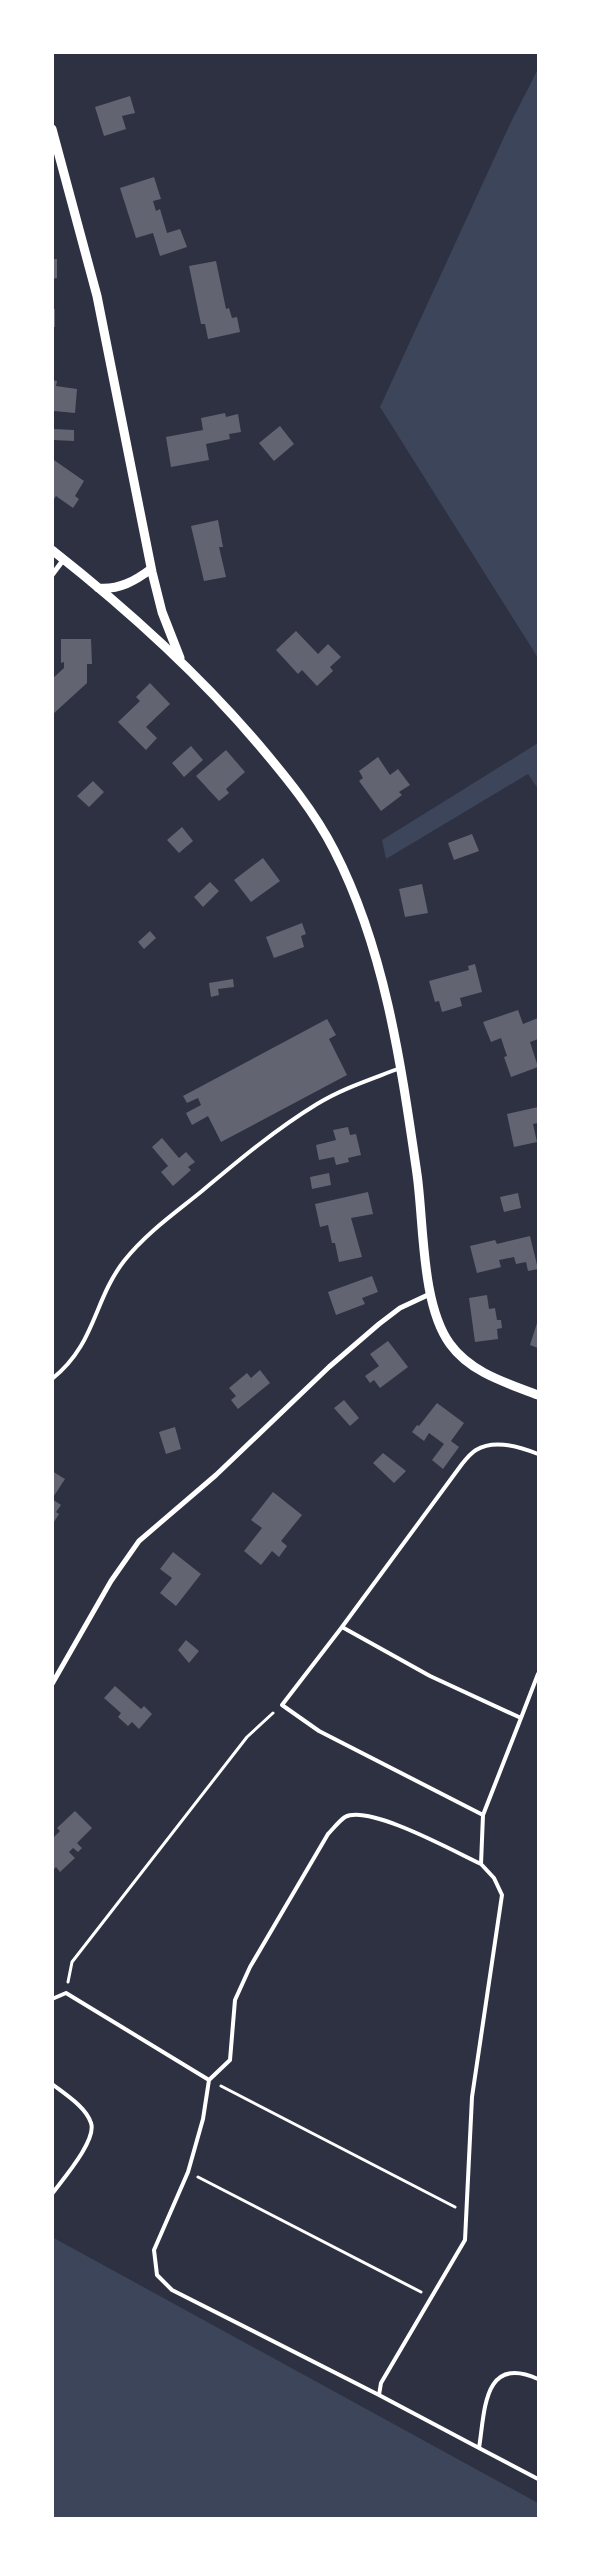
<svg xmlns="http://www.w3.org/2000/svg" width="591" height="2571" viewBox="0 0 591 2571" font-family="'Noto Serif',serif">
<rect width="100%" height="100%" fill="#2d3142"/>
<path fill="#3c4559" d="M538 69V658L380 407 510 124Z
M538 743V789L528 774 386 859 382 840Z
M52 2237 538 2503V2518H53Z"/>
<path fill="#626471" d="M130 96 135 113 122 116 126 129 104 136 95 107Z
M154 177 161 199 153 201 156 211 160 209 167 233 180 229 187 247 160 256 153 233 136 238 120 188Z
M52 259H57V278L52 279Z
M216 261 226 309 229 308 232 318 237 317 240 332 208 339 205 324H201L189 266Z
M52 309H55V327H52Z
M52 380 57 381 56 386 77 389 75 413 54 411 52 415Z
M225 413 226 417 238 414 241 432 229 434 230 439 206 444 209 460 171 467 166 437 203 430 201 418Z
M280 426 294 444 274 461 259 443Z
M54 429 74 430V441L53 440Z
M54 460 84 481 75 496 79 499 73 508 56 496 52 502Z
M218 520 223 547H219L226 577 204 581 191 526Z
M296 631 318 654 328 644 341 657 330 667 333 671 317 686 302 670 298 674 276 650Z
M61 639H91L92 664H87V683L52 715V679L64 668V662L61 663Z
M150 683 170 704 146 727 157 738 146 750 118 722 140 701 136 697Z
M191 746 203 760 184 777 172 763Z
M226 750 245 772 226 789 229 793 219 801 196 776Z
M378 757 390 775 398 769 410 785 399 792 402 795 381 811 359 781 363 778 359 771Z
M93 781 104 792 89 807 77 796Z
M182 827 193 841 179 853 167 840Z
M472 834 479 851 454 860 448 843Z
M263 858 280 881 251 902 234 880Z
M210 882 219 891 203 907 194 897Z
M422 884 428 913 405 917 399 889Z
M302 923 306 934 301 936 304 947 274 958 266 937Z
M150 931 156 938 144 949 138 942Z
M475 964 482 992 460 998 462 1006 442 1012 439 1001 435 1002 429 981 469 970 468 966Z
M233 979 234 987 218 989 219 995 211 997 209 983Z
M518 1010 523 1024 538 1018V1039L530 1042 538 1067 511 1077 504 1057 507 1056 501 1038 491 1042 483 1022Z
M327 1019 336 1035 329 1039 347 1075 221 1142 208 1116 192 1125 186 1113 201 1105 198 1098 187 1103 183 1096Z
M538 1107V1123L533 1124 537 1142 514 1147 507 1114Z
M348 1127 350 1135 356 1134 361 1155 348 1158 349 1162 336 1165 334 1157 319 1160 316 1145 336 1140 333 1130Z
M162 1138 179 1158 186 1152 195 1162 188 1167 191 1170 173 1186 161 1172 168 1166 152 1147Z
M329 1173 331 1185 312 1189 310 1177Z
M368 1192 373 1214 351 1218 362 1257 339 1262 335 1243H332L328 1225 320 1227 315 1204Z
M518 1193 521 1208 504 1212 500 1197Z
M530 1236 538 1269 528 1271 526 1262 516 1264 514 1257 499 1260 501 1267 477 1273 470 1246 495 1240 497 1244Z
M372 1276 378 1292 362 1298 365 1304 336 1315 328 1292Z
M487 1295 489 1309 495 1308 497 1320H501L502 1328 497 1329 498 1339 475 1342 469 1298Z
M538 1320V1348L530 1345Z
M388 1341 408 1367 380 1388 374 1380 370 1383 365 1376 379 1366 370 1354Z
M260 1370 270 1383 238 1409 231 1400 236 1396 229 1388 247 1373 251 1378Z
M344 1400 359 1418 350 1426 334 1408Z
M437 1403 464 1423 451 1441 459 1447 443 1469 432 1460 444 1444 429 1433 424 1441 412 1432 417 1425 419 1426Z
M175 1427 181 1449 166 1454 159 1432Z
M383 1453 406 1471 394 1483 373 1463Z
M52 1471 65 1479 52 1499Z
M273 1492 302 1515 281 1541 287 1546 279 1557 272 1551 261 1565 244 1551 262 1528 251 1520Z
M52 1499 61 1505 56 1512 59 1514 52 1525Z
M173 1552 201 1574 176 1606 160 1593 172 1578 160 1569Z
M186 1640 199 1651 189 1663 178 1650Z
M115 1686 141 1709 144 1706 152 1714 139 1729 132 1722 128 1726 118 1717 121 1713 104 1698Z
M75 1811 92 1828 77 1843 82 1848 78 1852 73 1848 69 1852 75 1858 60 1872 56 1867 52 1871V1839L60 1831 57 1828Z"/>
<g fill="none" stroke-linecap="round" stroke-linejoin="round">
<path stroke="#fff" stroke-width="3" d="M68 1982 72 1962 247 1737 273 1713
M221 2086 455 2207
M198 2177 421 2292"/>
<path stroke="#fff" stroke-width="4" d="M52 1379C96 1344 93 1301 124 1261 146 1233 175 1213 202 1191 239 1160 276 1129 317 1104 343 1088 372 1079 400 1068
M342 1627 462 1464C466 1459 471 1453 476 1450 494 1439 521 1447 538 1454
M521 1718 538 1674
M52 1999 66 1993 209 2080 230 2060 235 2000 250 1967 328 1834C333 1829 339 1821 345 1817 369 1804 455 1852 481 1864
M209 2080 203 2119 188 2172 154 2250 157 2275 172 2290 379 2395 381 2383 465 2240 472 2097 502 1895 494 1878 481 1864 483 1815 319 1731 282 1705 342 1627 430 1676 521 1718 483 1815
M52 2084C65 2094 86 2107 91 2123 97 2140 63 2179 52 2194
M379 2395 479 2448C485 2411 483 2354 538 2379
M479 2448 538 2479"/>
<path stroke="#fff" stroke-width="5" d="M52 575 64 559
M52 1684 111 1581 139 1541 216 1475 329 1367 379 1324 400 1308 430 1294"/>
<path stroke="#fff" stroke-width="9" d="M52 129 97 296 152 572 162 612 180 658
M52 550C127 609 197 672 259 745 286 777 314 811 334 850 385 949 401 1064 417 1174 424 1223 421 1304 450 1344 471 1373 507 1383 538 1395
M98 588C119 590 135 581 151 569"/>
</g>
<rect width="591" height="2571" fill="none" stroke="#ffffff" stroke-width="108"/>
</svg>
